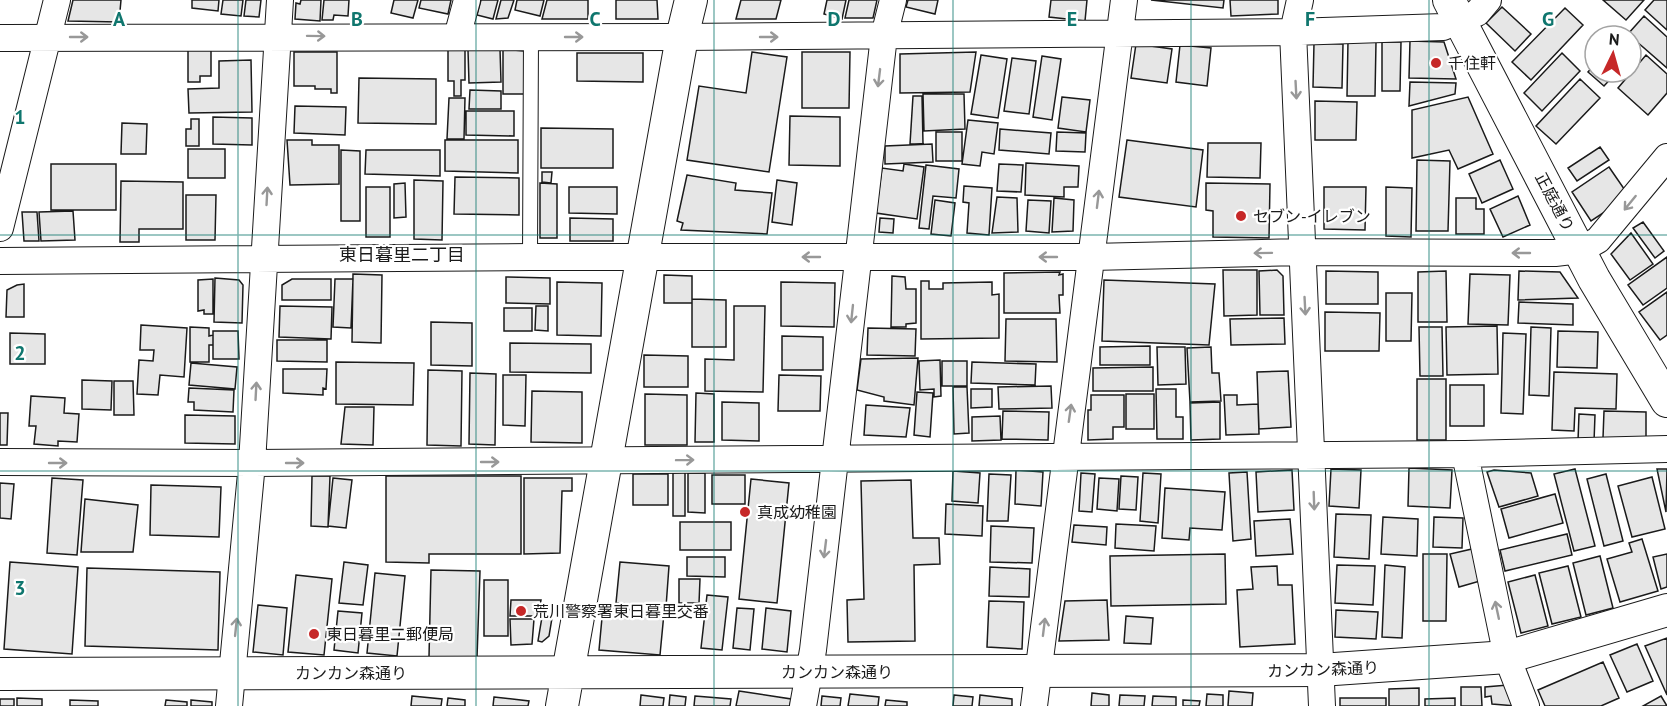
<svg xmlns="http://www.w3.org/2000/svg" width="1667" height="706" viewBox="0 0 1667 706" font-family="'PT Sans','Noto Sans JP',sans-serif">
<rect width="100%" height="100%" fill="#fff"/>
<path fill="#e6e6e6" stroke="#1a1a1a" stroke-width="1.5" d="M73 0H121L119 22 68 21Z
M192 0H219L218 11 192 8Z
M223 0H243L241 16 221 14Z
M246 0H261L259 17 244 16Z
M301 0H321L320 21 295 19 296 3 300 4Z
M324 0H349L348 16 334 15 333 20H322Z
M394 0H418L413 18 391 13Z
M421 0H451L448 14 419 8Z
M481 0H498L493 19 477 15Z
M501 0H514L508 18 496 19Z
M517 0H544L540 16 515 10Z
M547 0H588V19H542Z
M616 0H657L658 19H616Z
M741 0H781L776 19H736Z
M827 0H846L842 19 824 14Z
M849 0H877L873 18H845Z
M908 0H938L935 14 906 7Z
M1051 0H1087L1085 21 1049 17Z
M1151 0H1224L1223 8Z
M1230 0H1278V14L1231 16Z
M1603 0H1644L1626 20Z
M1654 0H1667V30L1645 10Z
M1502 7 1531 34 1515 51 1486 23Z
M1565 8 1583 25 1531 80 1512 62Z
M1644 16 1667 37V68L1628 34Z
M1348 41 1376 42 1375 96H1347Z
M1410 41 1444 42 1456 79 1409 78Z
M1382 42H1401L1400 91H1382Z
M1314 43 1343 44 1342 88 1313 87Z
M1136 44 1172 49 1167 83 1131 78Z
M1180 45 1211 48 1207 86 1176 82Z
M500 49 501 82 469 83 468 50Z
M503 49 524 51V94H503Z
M188 50H211V76H200V82H188Z
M448 50H465V80H461V96H454V81H448Z
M294 52H337V93H331V89H315V86H294Z
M752 52 787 57 769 172 687 160 699 86 746 93Z
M802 52H850L849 108H802Z
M976 52 970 92 900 93V54Z
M577 53H643V82L577 81Z
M1562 53 1580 71 1542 111 1524 93Z
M981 55 1007 59 998 118 971 114Z
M1646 55 1667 74V93L1648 115 1618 88Z
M1042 56 1061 59 1052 120 1033 117Z
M1012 58 1036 61 1029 114 1004 111Z
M251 60 252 112 189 113 188 89 219 88V61Z
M1595 64V72H1617L1604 86 1588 72Z
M359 78 436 79V124L358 123Z
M1580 79 1600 98 1556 144 1536 126Z
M1410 82 1456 83 1455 94 1409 106Z
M470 90 501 91V109H469Z
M923 94H964L965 129 924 131Z
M913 96H922L923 144H910Z
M1062 97 1090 100 1086 132 1058 128Z
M1468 97 1493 154 1458 169 1449 150 1412 158V110Z
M449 98H465L464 139H447Z
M1315 101 1357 102 1356 140H1315Z
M295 106 346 107 345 135 294 133Z
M466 111H514V136L466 135Z
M790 116 840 117V166L789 165Z
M213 117 252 118V145L213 144Z
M191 119H199V146H186V129H191Z
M968 120 998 123 994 154 982 152 980 166 962 164Z
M122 123 147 124 146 154H121Z
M541 128 613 129V168H541Z
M1000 129 1051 133 1049 154 999 150Z
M936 132H962V161H936Z
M1057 132 1086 133 1085 152 1056 151Z
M287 140H312V145H339V184L290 185Z
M445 140H518V173L445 171Z
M1127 140 1203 150 1196 207 1119 197Z
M1208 143H1261L1260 178 1207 177Z
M932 144 933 162 885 164V146Z
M1600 147 1609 160 1577 181 1568 168Z
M188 149H225V178H188Z
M341 150 360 151V221H341Z
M366 150H440V176L365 174Z
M1417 160 1450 161 1448 231H1416Z
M1500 160 1513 189 1482 203 1469 174Z
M1026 163 1079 166 1078 187H1064V197L1025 195Z
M51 164H116V210H51Z
M904 164 924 167 917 219 876 213 882 168 903 171Z
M999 164 1023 165 1021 192 997 191Z
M926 165 959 169 956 198 933 196 929 229 919 228Z
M1609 167 1629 196 1591 221 1572 192Z
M542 172H552L551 183 542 182Z
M687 175 736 183 735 190 772 193 767 234 681 230 683 223 677 221Z
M455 177 519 178V215L454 214Z
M414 180 443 181 442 240 414 239Z
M777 180 797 183 792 225 772 222Z
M121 181 183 182V229H139V242H120Z
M405 183 406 217 394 218V184Z
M540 183 557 184V238H540Z
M1206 183 1270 184 1269 238 1213 237V211L1206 210Z
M964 186 992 188 989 235 967 233 969 203 963 202Z
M366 187H390V237H366Z
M569 187H617V214L569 213Z
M1324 187H1366L1365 230 1324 229Z
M1386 187 1412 188 1411 237 1386 236Z
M186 195H216L215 240H186Z
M1518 196 1530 225 1503 237 1490 209Z
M997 197 1017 198 1018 232 992 233Z
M1054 198 1074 200 1073 231 1052 232Z
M1456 198H1476V209H1484V234H1456Z
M935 200 955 203 951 236 931 234Z
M1028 200 1051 201 1049 233 1026 231Z
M73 211 75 240 41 241 39 212Z
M22 212H37L39 241H24Z
M570 218 613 219V241H570Z
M880 218 894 219 893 233 879 232Z
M1643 222 1664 251 1655 258 1633 228Z
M1631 233 1653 264 1630 280 1611 254Z
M1667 257V288L1643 305 1628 285Z
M1223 270H1257V315L1224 316Z
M1277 270 1283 276 1284 315H1260L1259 271Z
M1326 271 1378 272V304H1326Z
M1446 271 1447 322H1418V272Z
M1519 271 1560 272 1578 298 1518 300Z
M1060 272 1059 275 1063 274V295H1059L1060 313H1004V273Z
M353 274 382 275 381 343 352 342Z
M1470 274 1510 275 1508 325 1468 324Z
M664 275 692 276V303H664Z
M892 276 905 277 906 289H916V323L906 324V327H891Z
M506 277 550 278V304L506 303Z
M215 278 239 280 243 285 242 323 214 322Z
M213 279V314H204V310L198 311V280Z
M292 279H331V300H282V285Z
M335 279H353L351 328 333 327Z
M1104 280 1215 284 1209 345 1102 341Z
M921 281H929V289H943V283L992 282V295L999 294V338L921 339Z
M557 282 602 283 601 336 557 335Z
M781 282 835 283 834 327 781 326Z
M24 284V317H6L7 290 17 285Z
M1667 292V335L1660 340 1639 312Z
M1386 293H1412L1411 341H1386Z
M692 299 726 300V347H692Z
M1519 302 1573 304V325L1518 323Z
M280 306 332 307 331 339 279 337Z
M536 306H548V331L535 330Z
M734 306H765L763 392 705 391V359L734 360Z
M504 308H532V331H504Z
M1325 312 1380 313 1379 351H1325Z
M1284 318 1285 344 1231 345 1230 319Z
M1006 319H1056L1057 362 1005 361Z
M431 322 472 323V366L431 365Z
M141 325 187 328 184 377 160 375 158 395 137 394 139 360 153 361 154 350H140Z
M1497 326 1498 374 1447 375 1446 327Z
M190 327 209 328V336L213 335V345H209V362H190Z
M1419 327H1442L1443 376H1420Z
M1531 327 1551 328 1549 396 1529 395Z
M868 328 916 329 915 356 867 355Z
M213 331H238L239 359H213Z
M1558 331 1598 332 1597 368 1557 367Z
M10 333 45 334V364H10Z
M1503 333 1526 334 1523 414 1501 413Z
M782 336 823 337V370H782Z
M277 340H327V362L277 361Z
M510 343 591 344V373L510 372Z
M1150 346V365H1100V347Z
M1157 347H1185L1186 384 1158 385Z
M1211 347 1212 373H1219L1221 401 1190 402 1187 348Z
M644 355 688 356V387H644Z
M918 358 914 405 884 401V397L857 390 861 359Z
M940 360 941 396 934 397V389L920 390 919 361Z
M942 361H967V386H942Z
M336 362 414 363 413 405 336 404Z
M972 362 1036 364 1035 385 971 383Z
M191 363 237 367 235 389 189 385Z
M1153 367V391H1093V368Z
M283 369H327L326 389 323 388V395L283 393Z
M428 370 462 371 461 446 427 445Z
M1288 371 1291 427 1259 429 1257 372Z
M1554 372 1617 374 1616 409 1575 408 1574 431 1552 430Z
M470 373 496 374 495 445 469 444Z
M503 375H526L525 426 503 425Z
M779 375 821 376 820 411H778Z
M1417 379H1446V440H1417Z
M82 380 112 381 111 410 82 409Z
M114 381H133L134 415H114Z
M1450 385H1484V426H1450Z
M1051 386 1052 408 999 409 998 387Z
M953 387H967L969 433 954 434Z
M189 388 234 390 233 412 194 410V402H188Z
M971 389H992V407L971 408Z
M1156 389H1176V417H1183V439H1157Z
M532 391 582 392V443L531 442Z
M917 392 933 393 930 437 914 435Z
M696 393 714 394V442H695Z
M645 394 687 395V445H645Z
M1126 394H1154V429H1126Z
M1091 395H1124V427H1113V439L1088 440V410H1091Z
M1224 395H1237V405L1258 404 1259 434 1226 435Z
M31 396 65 398 64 413 79 414 77 442 58 441V446L34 444 36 426H29Z
M722 402 759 403V441L722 440Z
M1220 402V439L1191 440 1190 403Z
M866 405 910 408 906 437 864 435Z
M345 407H374L373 445 341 444Z
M1003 411 1049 412 1048 440 1002 439Z
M1604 411 1646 412V439L1603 438Z
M0 413H8L7 445H0Z
M1579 414 1595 415 1594 442 1578 441Z
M185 415 235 416V444L185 443Z
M1000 416 1001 440 972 441V417Z
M1409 468 1452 470 1450 508 1408 506Z
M1331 469 1361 470 1359 508 1329 506Z
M1575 469 1595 546 1574 551 1554 474Z
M1657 469H1667L1666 512Z
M1016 470 1043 472 1041 506 1015 504Z
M1292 470 1294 510 1258 512 1256 472Z
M1494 470 1531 473 1538 496 1499 507 1487 472Z
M953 471 980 473 978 503 952 501Z
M685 472V516H673V473Z
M1247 472 1251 539 1233 541 1229 473Z
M688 473H705V513L688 512Z
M1081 473 1095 474 1092 512 1079 511Z
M1143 473 1161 474 1158 523 1140 521Z
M633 474H668V505H633Z
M989 474 1011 475 1008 521H987Z
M1606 474 1623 541 1604 546 1587 479Z
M712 475H745V504H712Z
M312 476H330L328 527 311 526Z
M386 476H521V554H429V563L386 562Z
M1121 476 1138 477 1136 510 1119 509Z
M1652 477 1665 529 1632 537 1618 486Z
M52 478 83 480 77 555 47 553Z
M333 478 352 480 346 528 328 526Z
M524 478H572V491H562L560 553 524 554Z
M1099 478 1119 479 1117 511 1097 509Z
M751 479 789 483 777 603 739 599Z
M911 480 913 538H939L940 564 914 565 915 641 848 642 847 600 864 599 861 481Z
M0 483 14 484 11 519 0 518Z
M151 485 221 487 219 537 150 535Z
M1165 488 1225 492 1222 530 1190 528 1189 540 1162 538Z
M1555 494 1563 523 1509 538 1501 509Z
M85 499 138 505 133 552H81Z
M946 504 983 506 982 536 945 534Z
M1336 514 1371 515 1369 559 1334 557Z
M1383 517 1418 519 1417 556 1381 554Z
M1434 517 1463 518 1462 548 1433 547Z
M1290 519 1293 554 1256 556 1254 521Z
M680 522H731V550H680Z
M1116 524 1156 526 1154 551 1115 548Z
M1074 525 1107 527 1106 545 1072 542Z
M991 526 1034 528 1032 563 990 562Z
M1567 534 1572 555 1505 571 1500 550Z
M1642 539 1658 591 1620 602 1607 559 1632 552 1629 543Z
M1472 549 1480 581 1459 587 1450 554Z
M1225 554 1226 604 1111 606 1110 556Z
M1423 554H1447L1446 621H1423Z
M1667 554V587L1661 589 1653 557Z
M1600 556 1613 608 1586 615 1573 563Z
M687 557H725V577L687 576Z
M10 562 78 567 72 654 4 649Z
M344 562 368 565 363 605 339 603Z
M620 562 669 566 666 607 616 603Z
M1337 565 1375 566 1373 605 1335 603Z
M1385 565 1405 567 1402 638 1382 637Z
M1277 566 1278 585H1292L1295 644 1240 647 1237 590 1253 589 1251 567Z
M1568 566 1581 617 1552 624 1539 573Z
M990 567 1030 569 1029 597 989 596Z
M87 568 220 572 218 650 85 646Z
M431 570 480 571 477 658 429 657Z
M375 573 405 576 397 656 367 653Z
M296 575 332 579 324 655 288 652Z
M1535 575 1548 626 1521 633 1508 582Z
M679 579H700L699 603H679Z
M484 580H508V636H484Z
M707 595 728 597 722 650 701 648Z
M511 600H541L538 616H510Z
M1107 600 1109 640 1059 641 1065 601Z
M989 601 1024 602 1022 649 987 647Z
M258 605 287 608 283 655 253 652Z
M603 607 664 613 660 655 599 650Z
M737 608 754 609 750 650 733 648Z
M766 608 791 611 787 652 762 649Z
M1336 610 1378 612 1376 639 1335 637Z
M338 611 362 613 358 653 334 650Z
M1126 616 1153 618 1151 644 1124 643Z
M542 617 552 618 549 636 542 642 538 641Z
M510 619H534L532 644 511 645Z
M1667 638V695L1645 646Z
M1637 644 1653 681 1627 692 1610 655Z
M1603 662 1619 698 1601 706H1545L1538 690Z
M1508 685 1516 706 1492 704 1491 696 1485 697V687Z
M1461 687H1481L1482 706H1461Z
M1419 688V706H1389V689Z
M739 691 791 699 790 706H736Z
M1229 691 1253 693 1252 706H1228Z
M1092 693 1109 695V706H1091Z
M850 694 879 697 878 706H848Z
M1207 694 1223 695V706H1206Z
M641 695 664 698 663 706H640Z
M670 695 686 697 685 706H669Z
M954 695 973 697 972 706H953Z
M980 695 1012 699V706H979Z
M1120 695 1145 696 1144 706H1119Z
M412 696 442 699 441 706H411Z
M695 696 731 699 730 706H694Z
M822 696 841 698 840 706H821Z
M1153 696 1176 697V706H1152Z
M1661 696 1667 706H1643Z
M494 697 529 701 528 706H493Z
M17 698 42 699V706H17Z
M448 698 465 700V706H447Z
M1340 698H1386V706H1340Z
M1455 698V706H1425V699Z
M0 699H14V706H0Z
M70 700 98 701V706H70Z
M166 700 187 702V706H165Z
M191 700 212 702V706H191Z
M886 700 907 702V706H885Z
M1183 700 1200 701 1199 706H1183Z"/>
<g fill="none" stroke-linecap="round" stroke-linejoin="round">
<defs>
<path id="service" d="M530 257 531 37"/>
<path id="minor" d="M1300 0 1293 32 1322 706
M457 37 467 0
M0 38 682 37 1293 32 1443 27 1477 13 1488 0
M0 228 57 0
M0 261 530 257H1091L1303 252 1555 253 1580 250 1598 240 1667 157
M1465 454 1507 657 1526 706
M0 462 252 463 1465 454 1667 449
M229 706 252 463 280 0
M803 706 813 650 884 36 893 0
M1034 706 1124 0"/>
<path id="tertiary" d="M1449 0 1594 279 1667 401
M0 674 1320 670 1507 657 1667 610
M562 706 682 37 691 0"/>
</defs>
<use href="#service" stroke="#1a1a1a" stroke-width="16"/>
<use href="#minor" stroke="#1a1a1a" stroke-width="28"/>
<use href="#tertiary" stroke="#1a1a1a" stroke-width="34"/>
<use href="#service" stroke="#fff" stroke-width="14"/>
<use href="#minor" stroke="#fff" stroke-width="26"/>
<use href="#tertiary" stroke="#fff" stroke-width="32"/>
</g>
<defs><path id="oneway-shaft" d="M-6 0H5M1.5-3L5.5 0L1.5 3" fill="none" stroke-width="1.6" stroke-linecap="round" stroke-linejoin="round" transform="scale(1.5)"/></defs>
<g stroke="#989898">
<use href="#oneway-shaft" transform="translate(316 36) rotate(1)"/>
<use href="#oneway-shaft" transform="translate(79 37)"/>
<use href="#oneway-shaft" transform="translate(574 37)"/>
<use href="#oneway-shaft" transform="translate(769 37)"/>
<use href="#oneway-shaft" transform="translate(879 78) rotate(97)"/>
<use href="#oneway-shaft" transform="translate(1296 90) rotate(87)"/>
<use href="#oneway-shaft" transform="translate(267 196) rotate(-87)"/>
<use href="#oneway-shaft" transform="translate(1098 199) rotate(-83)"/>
<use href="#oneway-shaft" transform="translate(1630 203) rotate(129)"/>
<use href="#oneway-shaft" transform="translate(1263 253) rotate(179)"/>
<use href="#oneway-shaft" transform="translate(1521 253) rotate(-180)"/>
<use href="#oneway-shaft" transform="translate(811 257) rotate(-180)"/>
<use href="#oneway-shaft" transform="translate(1048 257) rotate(-180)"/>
<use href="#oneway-shaft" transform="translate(1305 306) rotate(87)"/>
<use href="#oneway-shaft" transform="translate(852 314) rotate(96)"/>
<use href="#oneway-shaft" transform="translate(256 391) rotate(-87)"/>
<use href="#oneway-shaft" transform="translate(1070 413) rotate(-82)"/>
<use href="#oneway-shaft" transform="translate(685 460) rotate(-1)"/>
<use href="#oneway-shaft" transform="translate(490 462)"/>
<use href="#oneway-shaft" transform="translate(58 463)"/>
<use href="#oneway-shaft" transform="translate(295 463)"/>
<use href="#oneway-shaft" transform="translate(1314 501) rotate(88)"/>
<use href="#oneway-shaft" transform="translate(825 549) rotate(97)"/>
<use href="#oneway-shaft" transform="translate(1497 610) rotate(-102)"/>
<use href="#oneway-shaft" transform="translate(236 627) rotate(-84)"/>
<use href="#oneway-shaft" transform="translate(1044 627) rotate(-83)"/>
</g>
<path fill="none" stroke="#0f766e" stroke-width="1.5" stroke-opacity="0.55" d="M238 0V706M476 0V706M714 0V706M953 0V706M1191 0V706M1429 0V706M0 235H1667M0 471H1667"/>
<g fill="#c62828" stroke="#fff" stroke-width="2">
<circle cx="1436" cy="63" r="6"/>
<circle cx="1241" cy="216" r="6"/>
<circle cx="745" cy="512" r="6"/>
<circle cx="521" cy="611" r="6"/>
<circle cx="314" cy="634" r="6"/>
</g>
<g text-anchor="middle" stroke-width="4.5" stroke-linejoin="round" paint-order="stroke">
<g font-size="16" fill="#1a1a1a" stroke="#fff" text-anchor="start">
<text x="1448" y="69">千住軒</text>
<text x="1253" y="222">セブン-イレブン</text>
<text x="757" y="518">真成幼稚園</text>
<text x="533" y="617">荒川警察署東日暮里交番</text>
<text x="326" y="640">東日暮里二郵便局</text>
</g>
<g font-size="16" fill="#1a1a1a" stroke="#fff">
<text transform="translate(1555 202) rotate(62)" y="6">正庭通り</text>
<text transform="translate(1323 669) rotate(-2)" y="6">カンカン森通り</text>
<text x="837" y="678">カンカン森通り</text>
<text x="351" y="679">カンカン森通り</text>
</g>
<g font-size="18" fill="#1a1a1a" stroke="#fff">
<text x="402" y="261">東日暮里二丁目</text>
</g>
</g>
<g font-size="20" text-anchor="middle" font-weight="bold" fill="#0f766e" stroke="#fff" stroke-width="4.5" stroke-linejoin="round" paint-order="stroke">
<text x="119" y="26">A</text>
<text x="357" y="26">B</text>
<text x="595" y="26">C</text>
<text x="834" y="26">D</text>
<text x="1072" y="26">E</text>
<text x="1310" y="26">F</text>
<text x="1548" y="26">G</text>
<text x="20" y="124">1</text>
<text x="20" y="360">2</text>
<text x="20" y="595">3</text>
</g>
<g transform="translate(1613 54) rotate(5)"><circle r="28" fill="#ffffff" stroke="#a3a3a3" stroke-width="1.5"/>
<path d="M0-4.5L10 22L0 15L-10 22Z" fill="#c62828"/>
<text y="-9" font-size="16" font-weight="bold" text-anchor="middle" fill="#1a1a1a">N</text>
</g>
</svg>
